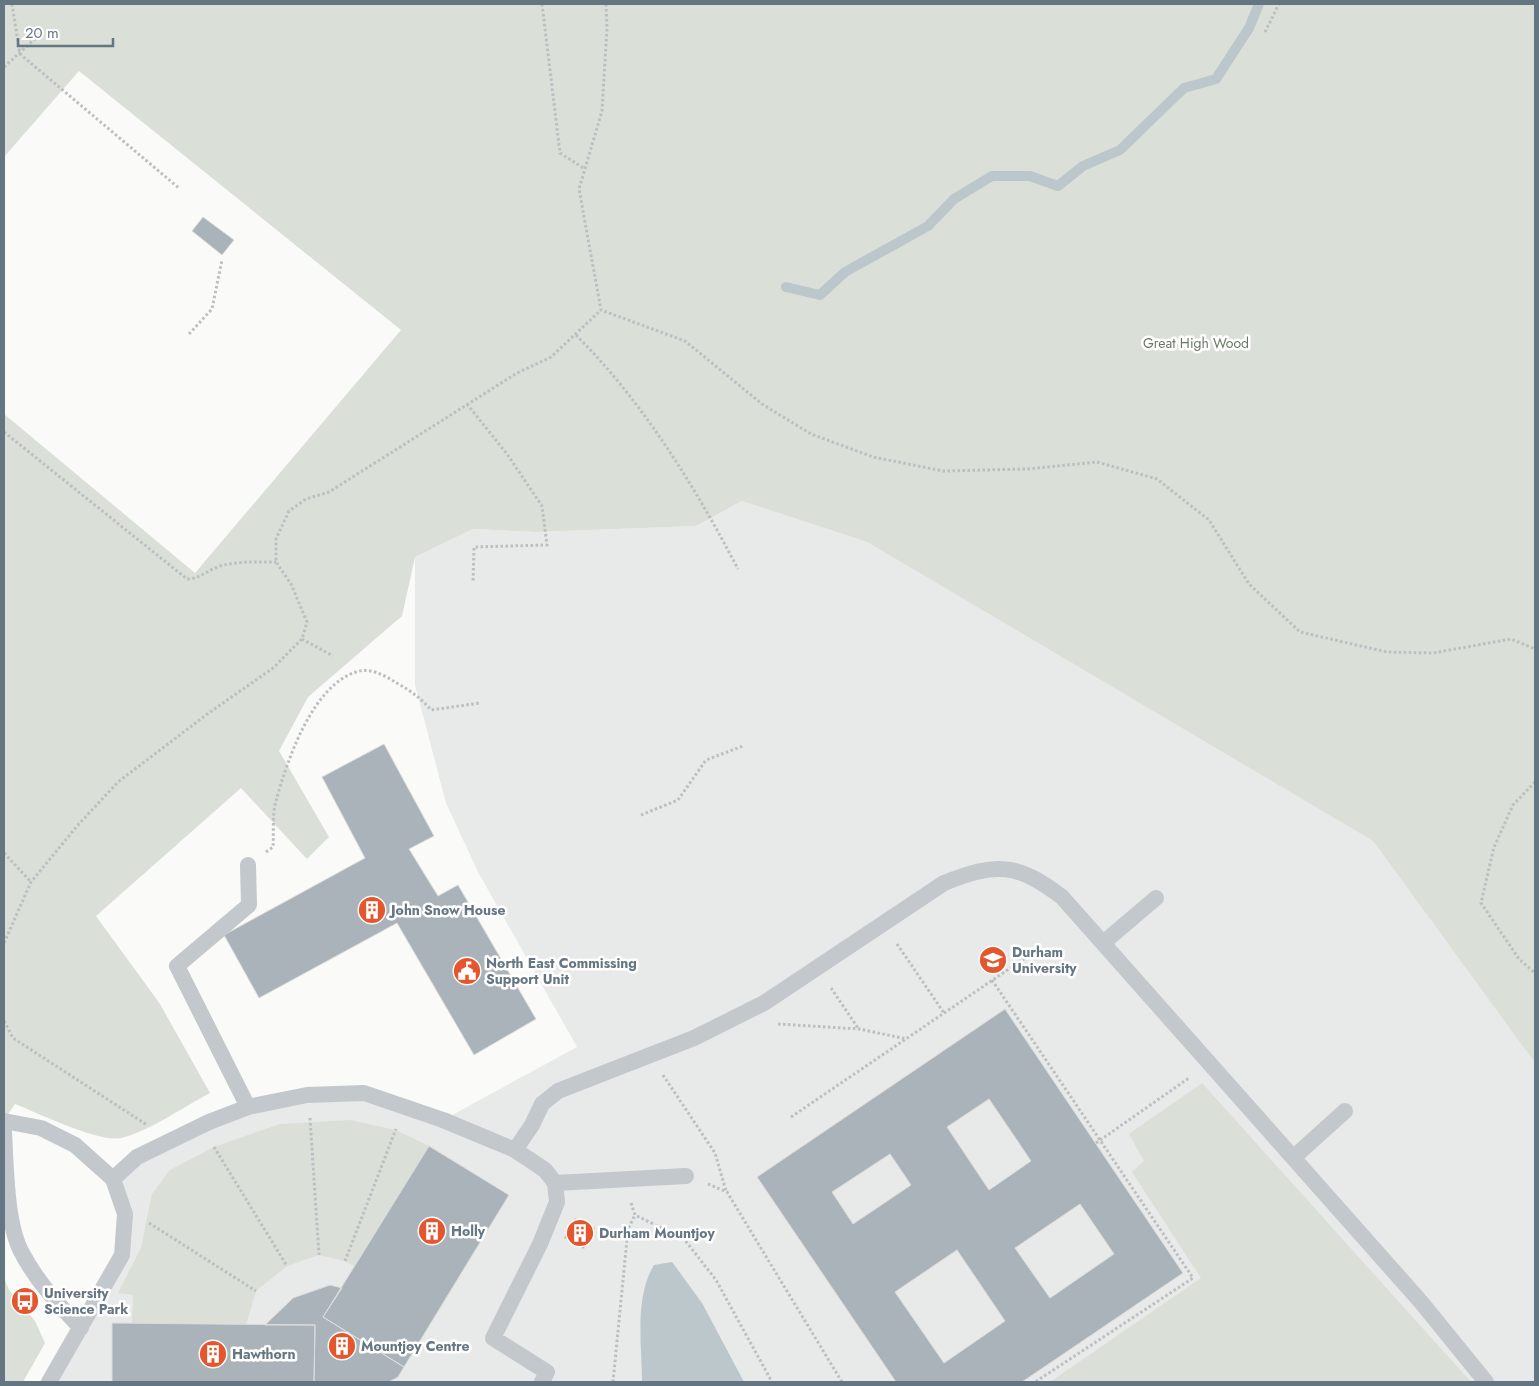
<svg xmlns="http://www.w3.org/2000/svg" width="1539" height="1386" viewBox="0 0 1539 1386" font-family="Jost,sans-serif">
<rect width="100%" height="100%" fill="#fafaf8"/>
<path fill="#e8e9e9" d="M742 501 867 542 1373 841 1535 1063V1382H49L122 1255 113 1179 137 1157 248 1107 364 1093 443 1120 577 1047 478 872 446 803 415 685V557L473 529 536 532 696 526Z"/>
<path fill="#dadfd7" d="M4 4H1535V1063L1373 841 867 542 742 501 696 526 536 532 473 529 415 557 402 616 308 697 279 751 329 837 307 859 241 788 96 916 160 1004 210 1093C183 1107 150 1131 121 1138 99 1143 38 1113 15 1104L4 1120V414L195 573 401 330 79 71 4 157Z
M1202 1083 1471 1382H1050L1201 1278 1132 1172 1144 1161 1129 1134Z
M350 1120 396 1130 429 1146 354 1266 345 1261 319 1255 287 1266 256 1291 246 1325 132 1324 133 1295 118 1293 141 1248 152 1194 170 1170 214 1147 280 1124Z
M4 1278 9 1290 35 1321 45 1343 23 1382H4Z"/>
<path fill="#bbc7cb" d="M672 1262 702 1303 744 1382H642C642 1345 634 1298 654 1265Z"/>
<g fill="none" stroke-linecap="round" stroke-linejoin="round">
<path stroke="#bbc7cb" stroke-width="10" d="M786 287 820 295 845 272 928 226 954 199 992 176H1030L1058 186 1083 166 1120 150 1184 88 1216 79 1249 28 1259 4"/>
</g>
<path fill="#aab3b9" stroke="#dcdcda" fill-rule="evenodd" d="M203 217 234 240 222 255 192 231Z
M384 744 434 836 409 849 438 896 458 885 536 1019 474 1055 397 923 259 998 224 935 365 858 322 777Z
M1005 1009 1183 1273 1022 1382H896L757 1177ZM989 1099 1031 1161 989 1190 947 1127ZM890 1154 911 1185 853 1224 832 1192ZM1080 1204 1114 1254 1050 1298 1015 1248ZM957 1250 1005 1321 944 1363 895 1292Z
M429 1146 509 1195 404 1367 323 1317Z
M575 1218 595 1228 584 1249 564 1238Z
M330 1285 342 1288 323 1317 404 1367 398 1377 389 1382H314L315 1325H265L293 1298Z
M112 1323 315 1325 314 1382H112Z"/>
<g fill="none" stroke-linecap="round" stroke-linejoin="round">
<path stroke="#bbbfc2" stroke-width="3" stroke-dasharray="2.5 2.5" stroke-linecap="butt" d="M12 4 20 54 180 189
M542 4 560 153 585 169
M606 4 607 28 602 111 579 189 601 310 685 341 762 404 811 434 873 457 943 471 1027 469 1097 462 1157 479 1209 520 1249 584 1300 632 1387 652 1433 653 1511 639 1535 649
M1265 32 1279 4
M4 67 38 36
M189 334 212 309 222 260
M576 335C643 402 694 485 738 569
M467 404 507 454 542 506 547 545 474 547 473 583
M4 432 187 579C200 579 208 570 220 566 238 561 257 562 276 562
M302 639 333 656
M1535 782 1513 805 1494 847 1481 903 1519 959 1535 973
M641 815 678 800 706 760 743 746
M266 852 273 847C274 832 272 815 276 801 287 761 312 686 356 672 369 667 384 675 395 682 408 689 421 698 431 710L480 703
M4 853 31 882
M4 943 31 882 78 825 118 782 206 715 273 668 302 639 307 622 291 584 276 562V539L289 511 306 499 329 492 517 373 551 357 601 310
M897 944 944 1013
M992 980 1193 1278 1035 1382
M831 988 858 1028
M4 1021 13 1038 147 1125
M778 1024 859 1029 907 1039
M663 1075 715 1153 726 1191
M791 1117 1031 954
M310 1118 319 1255
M1096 1143 1189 1078
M214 1147 287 1266
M708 1184 727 1192 842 1382
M631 1203 635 1215 684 1239 716 1280 772 1382
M149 1223 256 1291
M345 1261 396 1129
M613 1382 628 1229 635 1215"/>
<path stroke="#c3c8cc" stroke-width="16" d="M248 865 249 905 177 966 248 1107
M1103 943 1156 898
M4 1121 41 1128 75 1145 113 1179 125 1214 122 1255 49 1382
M4 1132C6 1165 6 1225 22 1253 37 1282 59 1305 81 1328
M515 1150 532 1125 542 1104 558 1091 694 1038 764 1003 944 883C997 862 1017 863 1062 897L1421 1302 1486 1382
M1293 1158 1345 1111
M113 1179 137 1157 209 1122 248 1107 307 1095 364 1093 443 1120 515 1150 545 1170 555 1183 557 1202 540 1244 493 1338 547 1372 542 1382
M555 1183 686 1176"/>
</g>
<defs>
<symbol id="building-disc" viewBox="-11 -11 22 22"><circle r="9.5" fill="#e4572e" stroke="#fff"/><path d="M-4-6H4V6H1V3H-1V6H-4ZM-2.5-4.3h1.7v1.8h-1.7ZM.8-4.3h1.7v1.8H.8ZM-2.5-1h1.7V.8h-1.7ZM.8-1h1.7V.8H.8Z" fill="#fff"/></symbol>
<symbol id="university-disc" viewBox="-11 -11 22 22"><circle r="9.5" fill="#e4572e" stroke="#fff"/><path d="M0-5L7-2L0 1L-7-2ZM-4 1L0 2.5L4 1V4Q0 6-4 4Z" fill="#fff"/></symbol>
<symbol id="civic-disc" viewBox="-11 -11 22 22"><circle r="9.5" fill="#e4572e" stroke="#fff"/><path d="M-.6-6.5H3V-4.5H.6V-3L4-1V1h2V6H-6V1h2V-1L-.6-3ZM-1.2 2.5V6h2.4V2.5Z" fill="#fff"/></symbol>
<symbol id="bus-disc" viewBox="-11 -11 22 22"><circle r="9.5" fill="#e4572e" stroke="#fff"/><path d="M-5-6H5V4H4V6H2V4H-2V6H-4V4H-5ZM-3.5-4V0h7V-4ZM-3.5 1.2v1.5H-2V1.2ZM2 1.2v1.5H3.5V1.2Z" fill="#fff"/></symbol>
</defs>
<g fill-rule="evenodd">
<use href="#building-disc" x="356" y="894" width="32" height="32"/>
<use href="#university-disc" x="977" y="944" width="32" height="32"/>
<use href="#civic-disc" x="451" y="955" width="32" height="32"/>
<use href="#building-disc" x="416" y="1215" width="32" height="32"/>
<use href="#building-disc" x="564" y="1217" width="32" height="32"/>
<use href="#bus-disc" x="9" y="1285" width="32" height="32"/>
<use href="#building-disc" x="326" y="1330" width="32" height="32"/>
<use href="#building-disc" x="197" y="1338" width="32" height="32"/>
</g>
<g text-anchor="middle" stroke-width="5" stroke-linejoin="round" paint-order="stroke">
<g font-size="14" fill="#687a64" stroke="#fff">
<text x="1196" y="348">Great High Wood</text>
</g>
<g font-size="14" font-weight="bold" fill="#657683" stroke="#fff" text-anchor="start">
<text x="391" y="915">John Snow House</text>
<text x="1012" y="957">Durham<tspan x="1012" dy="16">University</tspan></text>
<text x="486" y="968">North East Commissing<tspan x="486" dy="16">Support Unit</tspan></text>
<text x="451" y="1236">Holly</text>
<text x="599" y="1238">Durham Mountjoy</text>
<text x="44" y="1298">University<tspan x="44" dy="16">Science Park</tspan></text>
<text x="361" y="1351">Mountjoy Centre</text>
<text x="232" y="1359">Hawthorn</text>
</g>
</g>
<rect width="1539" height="1386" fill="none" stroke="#657683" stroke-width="10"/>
<path d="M18 38v8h95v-8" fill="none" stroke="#657683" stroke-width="2.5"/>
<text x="25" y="38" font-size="15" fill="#657683" stroke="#ffffff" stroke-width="4" paint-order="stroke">20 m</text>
</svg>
